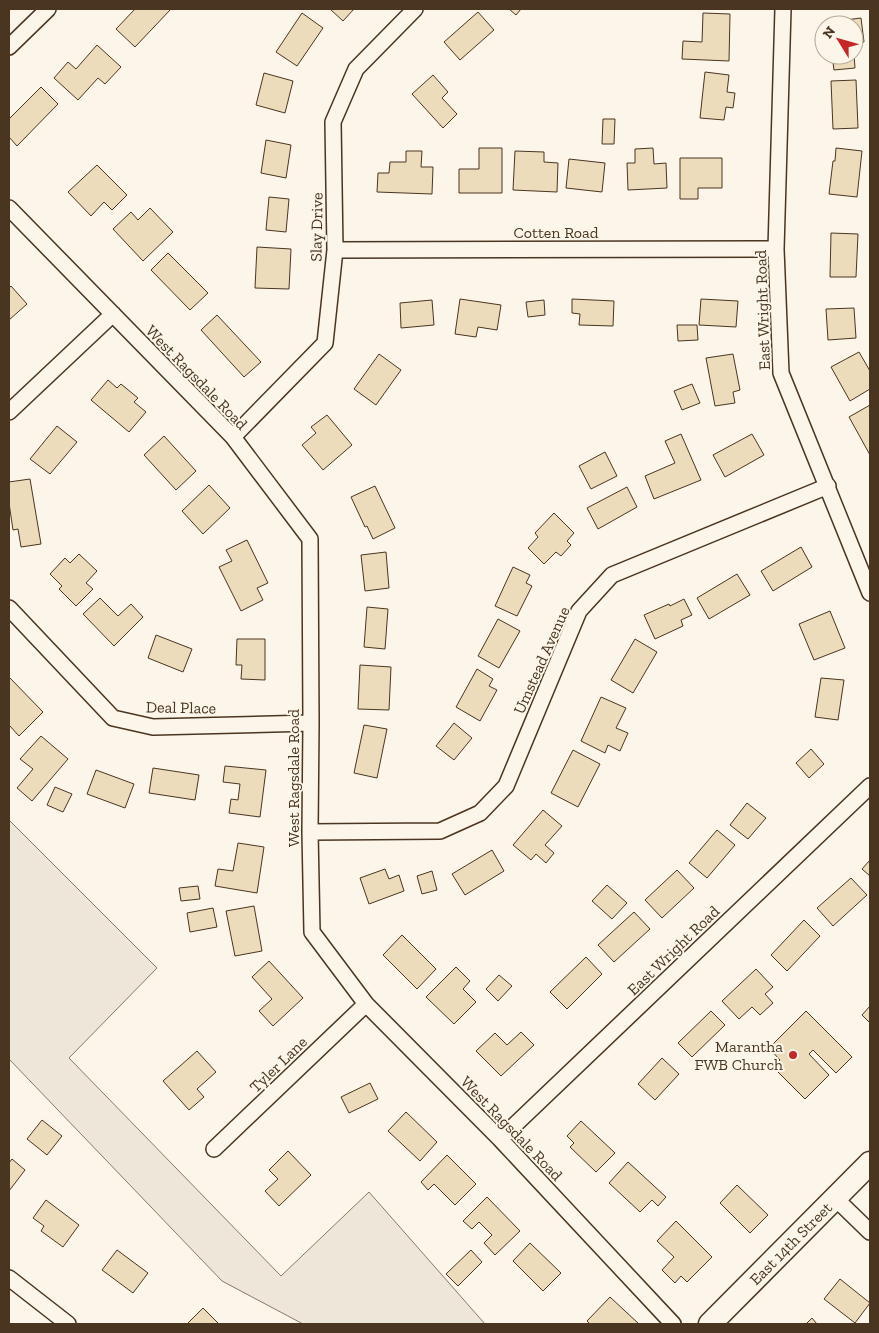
<svg xmlns="http://www.w3.org/2000/svg" width="879" height="1333" viewBox="0 0 879 1333" font-family="'Zilla Slab',serif">
<rect width="100%" height="100%" fill="#fbf6e9"/>
<path fill="#ede6d9" stroke="#887966" d="M9 820 157 968 69 1058 281 1276 369 1192 485 1324H303L222 1281 9 1059Z"/>
<path fill="#ecdcbc" stroke="#4a3520" d="M135 9H171L135 47 116 29Z
M330 9H354L343 21Z
M509 9H521L516 15Z
M478 12 494 30 460 60 444 42Z
M302 13 323 28 297 66 276 52Z
M703 13 730 14 729 61 682 59 683 41 702 42Z
M861 18 864 42 854 43V25H829V22Z
M97 45 121 67 105 84 98 78 78 100 54 78 68 62 76 69Z
M832 55H854L855 68 834 70Z
M705 72 729 75 727 92 735 93 733 108 726 107 724 120 700 118Z
M264 73 293 81 285 113 256 105Z
M433 75 448 92 442 98 457 114 443 128 412 94Z
M856 80 858 128 833 129 831 81Z
M41 87 58 104 17 146 9 137V119Z
M603 119H615L614 144H602Z
M266 140 291 145 286 178 261 173Z
M479 148H502V193H459V169H479Z
M653 148 654 164 666 163 667 188 628 190 627 163H635V149Z
M836 148 862 151 857 197 829 194 833 161H835Z
M406 151H422L421 167H433L432 194 377 192 378 173H389L390 162H406Z
M515 151 544 152V162L558 163 557 192 513 190Z
M680 158H722V188H698V199H680Z
M569 159 605 163 602 192 566 188Z
M97 165 127 195 112 210 104 202 91 216 68 192Z
M269 197 289 199 286 232 266 230Z
M150 208 173 232 143 261 113 229 131 212 138 220Z
M831 233 858 234 856 277H830Z
M257 247 291 249 289 289 255 288Z
M168 253 208 293 190 310 151 270Z
M11 286 27 304 9 320V288Z
M460 299 501 305 497 330 478 327 476 337 455 334Z
M572 299 614 301 613 326 579 325 580 314 572 313Z
M701 299 738 301 736 327 699 325Z
M432 300 434 325 401 328 400 303Z
M544 300 545 315 528 317 526 302Z
M854 308 856 338 828 340 826 309Z
M217 315 261 362 244 377 201 330Z
M677 325H697L698 340 678 341Z
M859 352 870 371V389L850 401 831 367Z
M379 354 401 370 376 405 354 389Z
M733 354 740 390 733 392 735 403 715 406 706 358Z
M108 380 117 388 121 384 138 398 134 402 146 412 129 432 91 400Z
M692 384 700 403 682 410 674 391Z
M870 405V455L849 417Z
M327 415 352 445 323 470 302 445 316 433 311 427Z
M57 426 77 442 50 474 30 459Z
M681 434 701 480 654 499 645 476 675 463 665 441Z
M752 434 764 455 725 477 713 455Z
M164 436 196 471 176 490 144 455Z
M605 452 617 476 591 489 579 466Z
M30 479 41 544 21 547 18 529 13 530 9 503V482Z
M209 485 230 508 203 534 182 511Z
M375 486 395 528 373 539 367 526 365 527 351 497Z
M627 487 637 507 598 529 587 508Z
M554 513 574 533 567 541 571 545 561 556 556 552 544 564 528 548 538 537 535 533Z
M247 540 268 583 257 588 263 600 241 611 219 567 232 561 226 550Z
M801 547 812 567 773 591 761 571Z
M386 552 389 588 365 591 361 555Z
M79 554 97 571 86 583 93 589 76 606 59 589 62 586 50 574 65 558 70 563Z
M513 567 530 575 526 583 532 586 517 616 495 606Z
M737 574 750 595 709 619 697 598Z
M100 598 118 616 131 604 143 617 114 646 83 614Z
M684 599 692 615 681 620 683 626 655 639 644 615 669 604 670 606Z
M367 607 388 609 385 649 364 647Z
M830 611 845 648 814 660 799 624Z
M498 619 520 631 499 668 478 656Z
M156 635 192 649 183 672 148 658Z
M237 639H265V680L241 679 242 665H236Z
M635 639 657 652 633 693 611 680Z
M360 665 391 667 389 710 358 709Z
M477 669 493 679 489 686 497 690 480 721 456 707Z
M9 677 43 712 19 736 9 725Z
M821 678 844 680 838 720 815 717Z
M601 697 626 708 616 728 628 733 620 751 608 745 605 753 581 741Z
M454 723 472 738 454 760 436 746Z
M364 725 387 729 377 778 354 773Z
M41 736 68 759 32 801 17 788 33 769 20 759Z
M811 749 824 764 809 778 796 763Z
M573 750 600 764 578 807 551 793Z
M225 766 266 770 260 817 229 813 231 799 238 800 240 784 223 782Z
M153 768 199 775 195 800 149 793Z
M96 770 134 784 125 808 87 794Z
M55 787 72 794 63 812 47 805Z
M747 803 766 818 748 839 730 825Z
M543 810 562 826 545 845 554 853 546 863 536 854 531 860 513 845Z
M717 830 735 845 707 878 689 863Z
M238 843 264 847 257 893 215 886 218 869 233 871Z
M492 850 504 871 465 895 452 874Z
M870 860V876L862 869Z
M385 869 389 879 399 875 404 891 369 904 360 878Z
M677 870 694 888 662 918 645 900Z
M432 871 437 890 422 894 417 876Z
M851 878 867 895 833 926 817 908Z
M607 885 627 903 612 919 592 901Z
M198 886 200 899 181 901 179 888Z
M254 906 262 951 235 956 226 911Z
M213 908 217 927 190 932 187 913Z
M634 912 650 929 614 962 598 945Z
M804 920 820 936 787 971 771 955Z
M402 935 436 969 417 989 383 955Z
M586 957 602 974 567 1009 550 992Z
M269 961 303 998 273 1026 259 1011 272 999 252 977Z
M456 967 470 981 463 989 476 1002 454 1024 426 997Z
M756 969 773 987 765 994 773 1003 760 1015 752 1007 739 1019 722 1001Z
M499 975 512 986 498 1001 486 989Z
M870 1006V1023L862 1015Z
M711 1011 725 1025 692 1057 678 1043Z
M806 1011 852 1057 836 1073 813 1050 809 1054 829 1075 805 1099 773 1067 780 1060 769 1048Z
M521 1032 534 1045 501 1076 476 1051 495 1033 507 1045Z
M197 1051 216 1072 197 1089 204 1097 189 1110 163 1081Z
M662 1058 679 1074 655 1100 638 1084Z
M370 1083 378 1099 349 1113 341 1097Z
M406 1112 437 1142 420 1161 388 1131Z
M42 1120 62 1136 47 1155 27 1139Z
M581 1121 615 1153 596 1172 570 1147 574 1143 567 1136Z
M288 1151 311 1175 279 1206 265 1191 278 1179 269 1170Z
M447 1155 476 1184 455 1205 434 1184 428 1190 421 1182Z
M12 1159 25 1170 9 1191V1163Z
M628 1162 666 1197 658 1206 652 1200 640 1212 609 1183Z
M737 1185 768 1215 750 1233 720 1203Z
M487 1197 520 1231 495 1255 484 1243 492 1235 479 1222 472 1229 463 1221Z
M46 1200 79 1225 63 1247 41 1231 44 1226 33 1218Z
M676 1221 712 1257 687 1282 681 1276 675 1283 662 1270 674 1257 657 1241Z
M530 1243 561 1273 543 1291 513 1261Z
M117 1250 148 1273 133 1293 102 1270Z
M471 1250 482 1262 458 1286 446 1274Z
M840 1279 870 1303 855 1323 824 1299Z
M610 1297 639 1324H590L587 1321Z
M203 1308 219 1324H187Z
M812 1318 817 1324H806Z"/>
<g fill="none" stroke-linecap="round" stroke-linejoin="round">
<defs>
<path id="street" d="M783 9 776 249 781 373 870 593
M9 47 48 9
M9 208 233 437 310 539 311 723 310 832 312 932 366 1004 500 1139 673 1324
M335 250 776 249
M9 412 113 314
M233 437 325 343 335 250 333 122 356 69 415 9
M9 608 113 718 153 727 311 723
M310 832 440 831 480 813 506 786 579 611 612 575 828 486
M500 1139 870 786
M214 1149 366 1004
M835 1198 870 1232
M9 1278 68 1324"/>
<g id="secondary">
<path id="s1" d="M710 1324 870 1163"/>
</g>
</defs>
<use href="#street" stroke="#4a3520" stroke-width="18"/>
<use href="#secondary" stroke="#4a3520" stroke-width="25"/>
<use href="#street" stroke="#fbf6e9" stroke-width="15"/>
<use href="#secondary" stroke="#fbf6e9" stroke-width="22"/>
</g>
<circle fill="#c62828" stroke="#fbf6e9" stroke-width="2" cx="793" cy="1055" r="5"/>
<g text-anchor="middle" stroke-width="4" stroke-linejoin="round" paint-order="stroke">
<g font-size="16" fill="#4a3520" stroke="#fbf6e9">
<text transform="translate(316 227) rotate(-89)" y="6">Slay Drive</text>
<text x="556" y="238">Cotten Road</text>
<text transform="translate(762 310) rotate(-92)" y="6">East Wright Road</text>
<text transform="translate(197 377) rotate(46)" y="6">West Ragsdale Road</text>
<text transform="translate(541 660) rotate(-66)" y="6">Umstead Avenue</text>
<text transform="translate(181 707) rotate(1)" y="6">Deal Place</text>
<text transform="translate(293 778) rotate(-90)" y="6">West Ragsdale Road</text>
<text transform="translate(673 950) rotate(-44)" y="6">East Wright Road</text>
<text transform="translate(278 1064) rotate(-44)" y="6">Tyler Lane</text>
<text transform="translate(512 1128) rotate(46)" y="6">West Ragsdale Road</text>
<text dy="6" stroke="none"><textPath href="#s1" startOffset="114">East 14th Street</textPath></text>
</g>
<g font-size="16" fill="#4a3520" stroke="#fbf6e9" text-anchor="end">
<text x="783" y="1052">Marantha<tspan x="783" dy="18">FWB Church</tspan></text>
</g>
</g>
<rect width="879" height="1333" fill="none" stroke="#4a3520" stroke-width="20"/>
<g transform="translate(839 40) rotate(307)"><circle r="24" fill="#fbf6e9" stroke="#b4a999"/>
<path d="M0-4L9 19L0 12L-9 19Z" fill="#c62828"/>
<text y="-8" font-size="14" font-weight="bold" text-anchor="middle" fill="#4a3520">N</text>
</g>
</svg>
